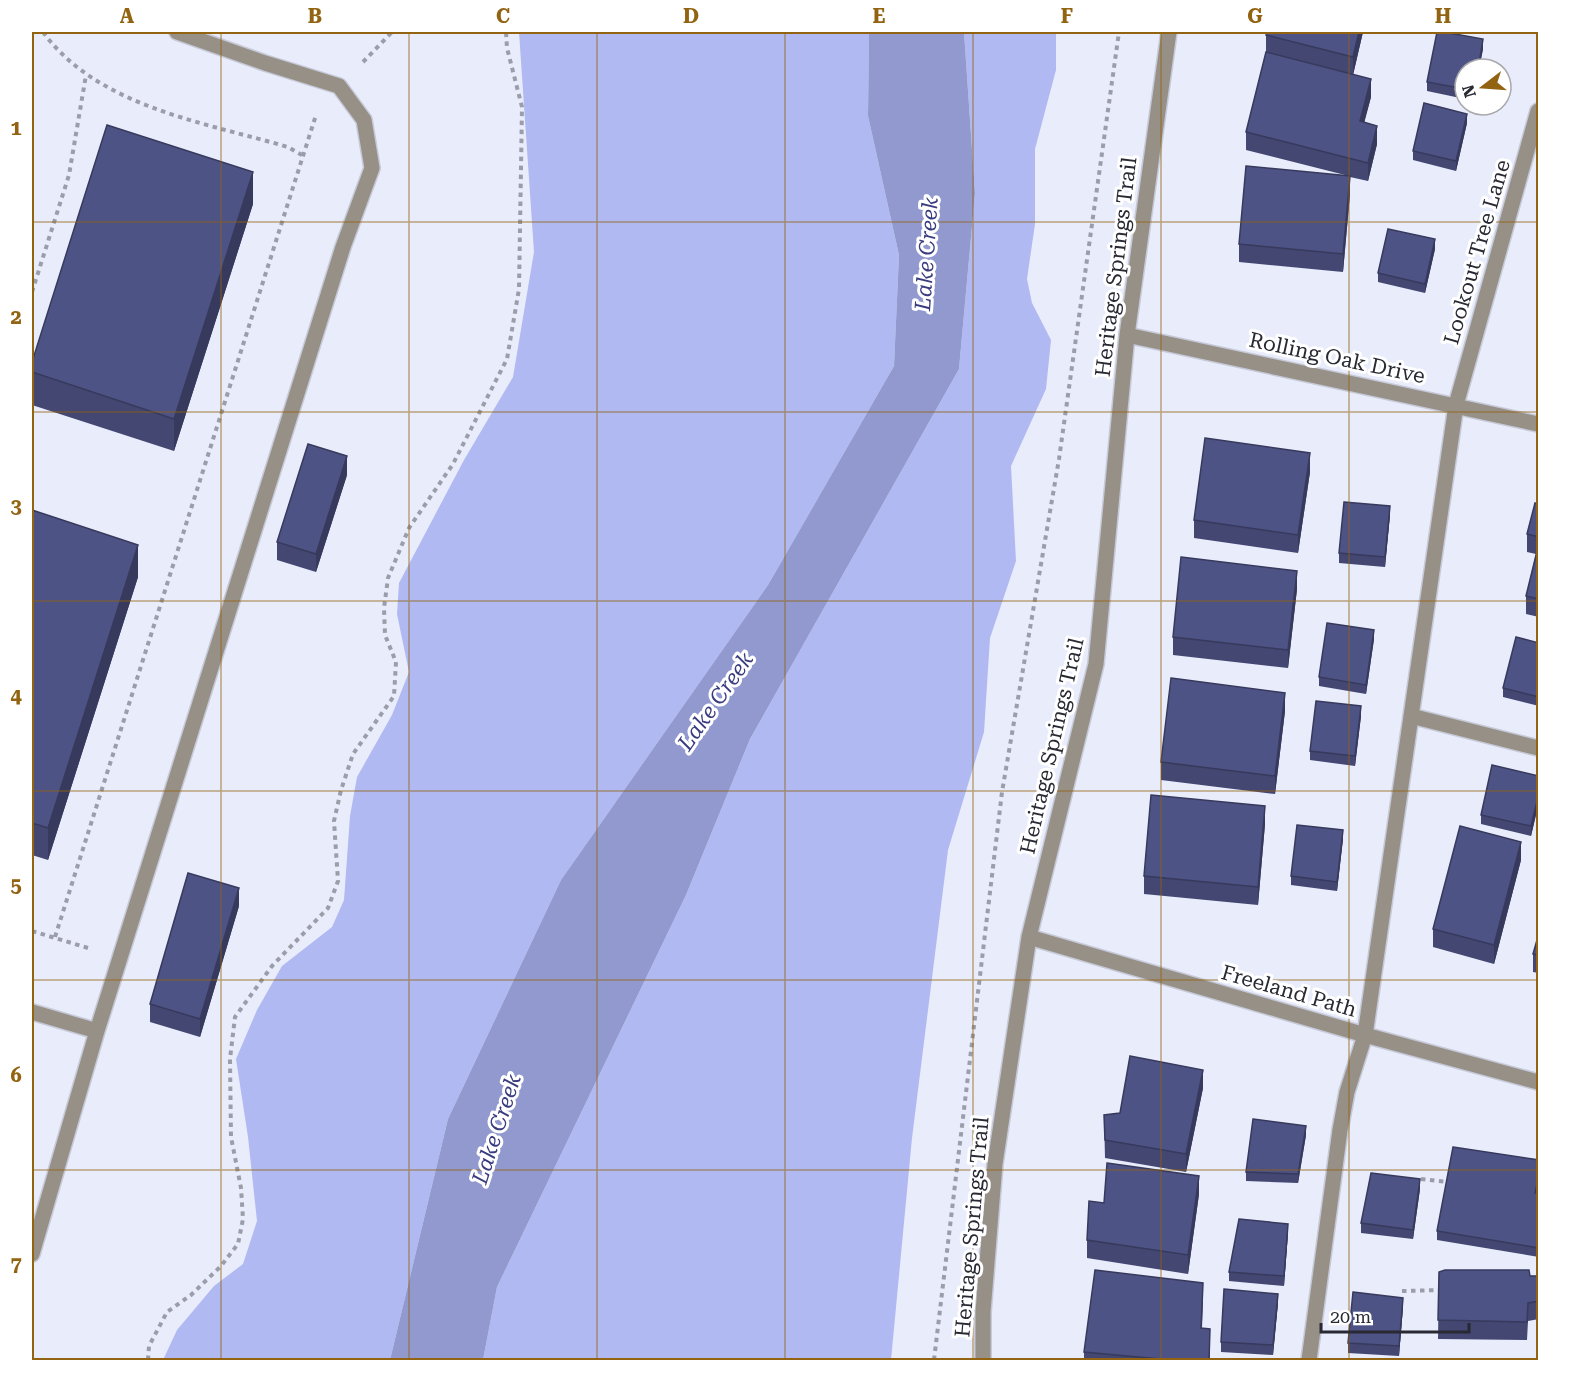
<svg xmlns="http://www.w3.org/2000/svg" width="1570" height="1392" viewBox="0 0 1570 1392" font-family="'Roboto Serif',serif">
<rect width="100%" height="100%" fill="#e9ecfb"/>
<path fill="#b0b9f1" d="M519 32H869L868 116 899 255 894 366 768 585 561 880 448 1119 390 1360H163L177 1330 214 1286 243 1264 257 1221 248 1137 236 1059 257 1010 282 966 332 927 344 900 350 816 357 777 392 715 409 672 397 614 399 583 464 460 513 377 534 252Z
M964 32H1056V70L1035 149V224L1027 279 1032 303 1051 340 1046 389 1011 466 1016 561 990 638 984 732 948 850 912 1138 891 1360H483L497 1287 686 895 750 739 959 369 975 193Z"/>
<path fill="#9199cf" d="M869 32H964L975 193 959 369 750 739 686 895 497 1287 483 1360H390L448 1119 561 880 768 585 894 366 899 255 868 116Z"/>
<g fill="none" stroke-linecap="round" stroke-linejoin="round">
<defs>
<path id="minor" d="M1127 335 1538 424
M1411 716 1538 748
M1029 937 1365 1035 1538 1082
M32 1012 97 1031
M32 1254 97 1031 343 247 372 168 364 120 339 86 265 63 177 32
M983 1360V1312L995 1164 1029 937 1096 664 1127 335 1169 32
M1309 1360 1340 1130 1347 1092 1365 1035 1456 405 1538 111"/>
</defs>
<use href="#minor" stroke="#c6c9d7" stroke-width="18"/>
<path stroke="#9b9daa" stroke-width="4" stroke-dasharray="4.5 4.5" stroke-linecap="butt" d="M43 32C98 107 203 122 288 147L302 155
M363 62 392 32
M32 292 69 175 86 75
M32 931 88 948
M55 937 316 115
M1421 1179 1448 1182
M1402 1291 1439 1290
M148 1360 149 1346 167 1312 191 1295 221 1266 238 1244 243 1219 241 1188 231 1137 230 1059 235 1017 272 966 328 908 338 881 334 821 341 790 353 754 394 696 396 662 385 635 384 608 388 578 409 528 453 464 507 359 519 289 522 107 507 48 506 32
M934 1360 1002 792 1059 459 1119 32"/>
<use href="#minor" stroke="#979087" stroke-width="15"/>
</g>
<path fill="#434772" d="M1363 32 1353 75 1371 97 1364 122 1377 144 1368 181 1350 177V194L1343 272 1239 262V244L1345 175 1246 150V132L1266 53V35Z
M1483 49 1479 69H1465V99L1427 91V82Z
M1467 123 1456 171 1413 160V151Z
M253 204 174 451 32 405V362Z
M1435 249 1425 293 1378 282V273Z
M1310 472 1298 553 1194 538V520Z
M347 475 316 572 277 560V542Z
M1539 504V617L1526 614V596L1536 554 1527 552V534Z
M32 510 138 577 48 860 32 855Z
M1390 515 1385 567 1339 563V553Z
M1297 589 1288 668 1173 655V637Z
M1374 639 1366 694 1319 686V677Z
M1539 643V706L1503 697V688Z
M1285 711 1275 794 1161 780V762Z
M1361 716 1355 766 1310 760V751Z
M1539 776V802L1531 836 1481 824V815Z
M1265 824 1258 905 1144 894V876Z
M1343 839 1337 891 1291 885V876Z
M1521 860 1494 964 1433 947V929Z
M239 906 200 1037 150 1022V1004Z
M1539 933V973L1533 972V954Z
M1203 1088 1186 1172 1105 1158 1104 1115 1120 1113Z
M1306 1135 1298 1183 1246 1181V1172Z
M1539 1160V1185L1537 1194H1539V1257L1437 1240V1231Z
M1420 1189 1413 1239 1361 1233V1223Z
M1199 1194 1188 1274 1087 1258V1240Z
M1288 1233 1284 1286 1229 1281V1272Z
M1439 1272 1539 1276V1319L1528 1321 1527 1340 1438 1339Z
M1203 1301 1202 1328 1210 1329V1360H1084V1352Z
M1278 1303 1273 1355 1221 1352V1342Z
M1403 1307 1399 1356 1348 1353V1343Z"/>
<path fill="#373a5d" d="M1359 32H1363L1353 75V57Z
M1483 39V49L1479 69H1478Z
M1371 79V97L1360 139V121Z
M1467 114V123L1456 171V161Z
M1377 126V144L1368 181V163Z
M253 172V204L174 451V419Z
M1350 176V194L1343 272V254Z
M1435 239V249L1425 293V284Z
M1310 453V472L1298 553V535Z
M347 456V475L316 572V554Z
M1390 506V515L1385 567V557Z
M138 545V577L48 860V828Z
M1297 571V589L1288 668V650Z
M1374 630V639L1366 694V685Z
M1285 693V711L1275 794V776Z
M1361 706V716L1355 766V756Z
M1539 793V802L1531 836V826Z
M1265 806V824L1258 905V887Z
M1343 830V839L1337 891V882Z
M1521 842V860L1494 964V945Z
M239 888V906L200 1037V1019Z
M1203 1070V1088L1186 1172V1154Z
M1306 1126V1135L1298 1183V1174Z
M1539 1175V1185L1535 1203V1193Z
M1199 1176V1194L1188 1274V1255Z
M1420 1179V1189L1413 1239V1230Z
M1288 1224V1233L1284 1286V1276Z
M1278 1294V1303L1273 1355V1345Z
M1403 1298V1307L1399 1356V1346Z"/>
<path fill="#4e5385" stroke="#373a5d" stroke-width="1.5" d="M1267 32H1359L1353 57 1266 35Z
M1437 32H1444L1483 39 1478 69H1465V89L1427 82Z
M1266 52 1371 79 1360 121 1377 126 1368 163 1246 132Z
M1424 103 1467 114 1456 161 1413 151Z
M107 125 253 172 174 419 32 372V362Z
M1246 166 1350 176 1343 254 1239 244Z
M1388 229 1435 239 1425 284 1378 273Z
M1205 438 1310 453 1298 535 1194 520Z
M308 444 347 456 316 554 277 542Z
M1344 502 1390 506 1385 557 1339 553Z
M1535 503 1539 504V537L1527 534Z
M32 510 138 545 48 828 32 823Z
M1539 543V599L1526 596Z
M1181 557 1297 571 1288 650 1173 637Z
M1327 623 1374 630 1366 685 1319 677Z
M1516 637 1539 643V697L1503 688Z
M1171 678 1285 693 1275 776 1161 762Z
M1316 701 1361 706 1355 756 1310 751Z
M1492 765 1539 776V793L1531 826 1481 815Z
M1151 795 1265 806 1258 887 1144 876Z
M1297 825 1343 830 1337 882 1291 876Z
M1460 826 1521 842 1494 945 1433 929Z
M188 873 239 888 200 1019 150 1004Z
M1539 933V955L1533 954Z
M1130 1056 1203 1070 1186 1154 1105 1140 1104 1115 1120 1113Z
M1253 1119 1306 1126 1298 1174 1246 1172Z
M1453 1147 1539 1160V1175L1535 1193 1539 1194V1248L1437 1231Z
M1107 1163 1199 1176 1188 1255 1087 1240 1089 1201 1104 1203Z
M1371 1173 1420 1179 1413 1230 1361 1223Z
M1239 1219 1288 1224 1284 1276 1229 1272Z
M1095 1270 1203 1283 1201 1328 1210 1329 1209 1360H1171L1084 1352Z
M1445 1270H1529L1530 1276H1539V1301L1528 1303 1527 1322 1438 1320 1439 1272Z
M1224 1289 1278 1294 1273 1345 1221 1342Z
M1353 1292 1403 1298 1399 1346 1348 1343Z"/>
<path fill="none" stroke="#926310" stroke-width="1.5" stroke-opacity="0.55" d="M221 32V1360M409 32V1360M597 32V1360M785 32V1360M973 32V1360M1161 32V1360M1349 32V1360M32 222H1538M32 412H1538M32 601H1538M32 791H1538M32 980H1538M32 1170H1538"/>
<g text-anchor="middle" stroke-width="6" stroke-linejoin="round" paint-order="stroke">
<g font-size="21" fill="#282933" stroke="#fff">
<text transform="translate(1477 252) rotate(-74)" y="7">Lookout Tree Lane</text>
<text transform="translate(1116 267) rotate(-83)" y="7">Heritage Springs Trail</text>
<text transform="translate(1337 358) rotate(12)" y="7">Rolling Oak Drive</text>
<text transform="translate(1052 746) rotate(-77)" y="7">Heritage Springs Trail</text>
<text transform="translate(1289 991) rotate(16)" y="7">Freeland Path</text>
<text transform="translate(972 1227) rotate(-85)" y="7">Heritage Springs Trail</text>
</g>
<g font-size="22" font-style="italic" fill="#393d7f" stroke="#fff">
<text transform="translate(926 254) rotate(-86)" y="8">Lake Creek</text>
<text transform="translate(715 701) rotate(-55)" y="8">Lake Creek</text>
<text transform="translate(496 1129) rotate(-72)" y="8">Lake Creek</text>
</g>
</g>
<rect width="1570" height="1392" fill="none" stroke="#ffffff" stroke-width="66"/>
<g transform="translate(1483 87) rotate(253)"><circle r="28" fill="#ffffff" stroke="#a9a9ad" stroke-width="1.5"/>
<path d="M0-4.5L10 22L0 15L-10 22Z" fill="#926310"/>
<text y="-9" font-size="16" font-weight="bold" text-anchor="middle" fill="#282933">N</text>
</g>
<path d="M1321 1323v9h148v-9" fill="none" stroke="#282933" stroke-width="3"/>
<text x="1330" y="1323" font-size="18" fill="#282933" stroke="#ffffff" stroke-width="4.5" paint-order="stroke">20 m</text>
<rect x="33" y="33" width="1504" height="1326" fill="none" stroke="#926310" stroke-width="2"/>
<g font-size="20" text-anchor="middle" font-weight="bold" fill="#926310">
<text x="127" y="23">A</text>
<text x="315" y="23">B</text>
<text x="503" y="23">C</text>
<text x="691" y="23">D</text>
<text x="879" y="23">E</text>
<text x="1067" y="23">F</text>
<text x="1255" y="23">G</text>
<text x="1443" y="23">H</text>
<text x="16" y="135">1</text>
<text x="16" y="324">2</text>
<text x="16" y="513">3</text>
<text x="16" y="703">4</text>
<text x="16" y="892">5</text>
<text x="16" y="1082">6</text>
<text x="16" y="1271">7</text>
</g>
</svg>
